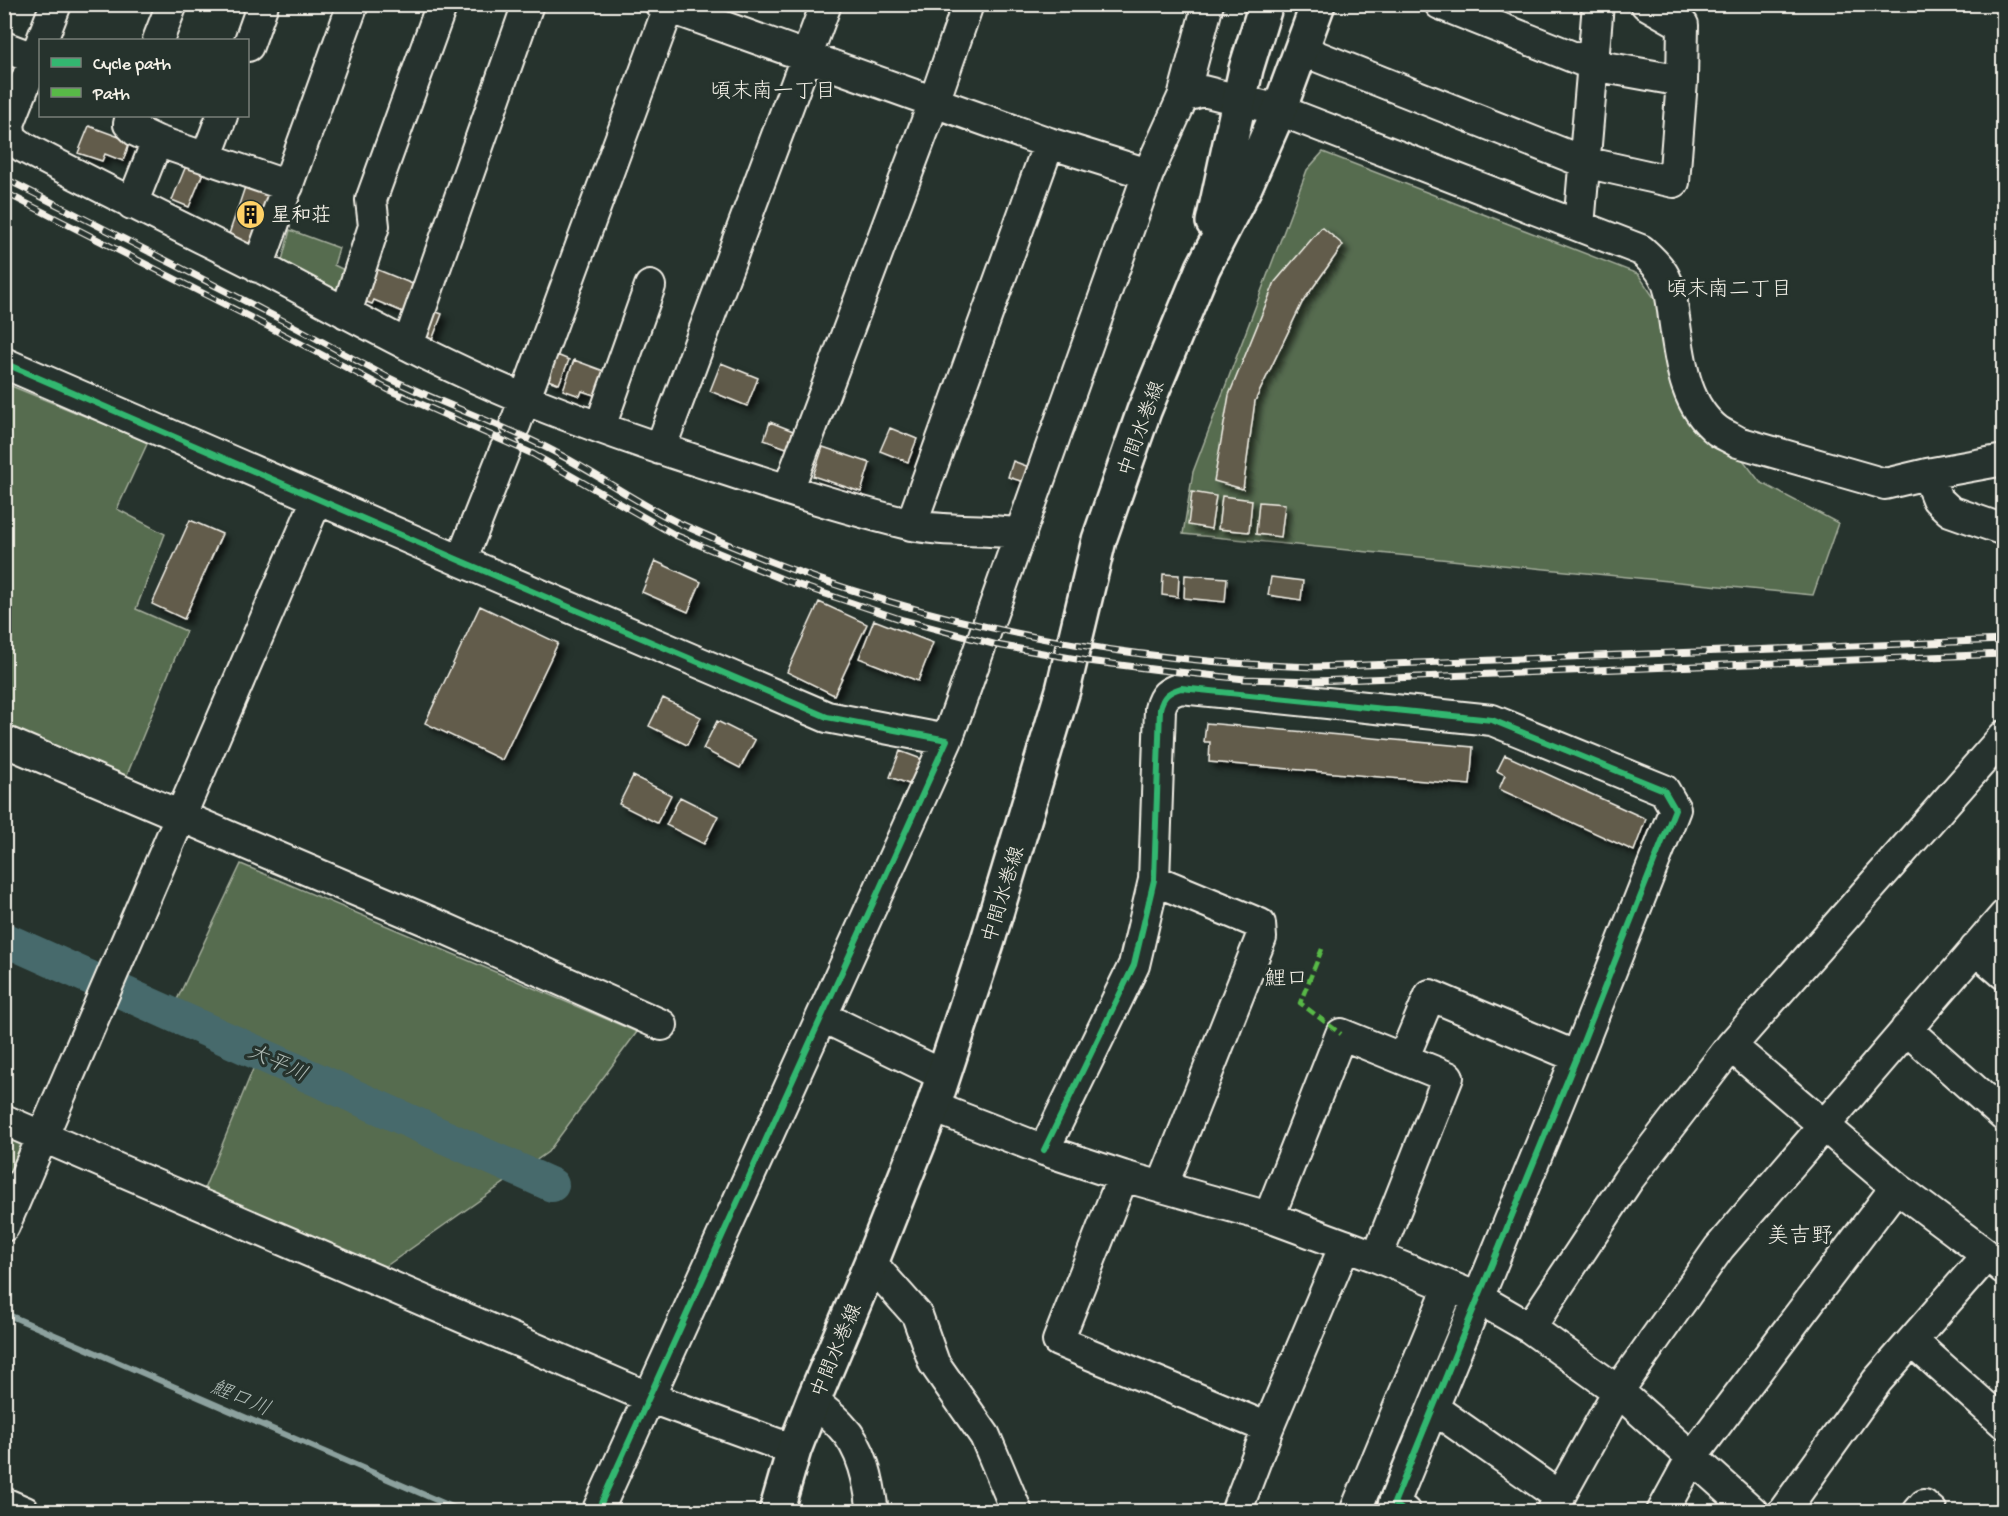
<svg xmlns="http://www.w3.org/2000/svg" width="2008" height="1516" viewBox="0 0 2008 1516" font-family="'Gochi Hand','Klee One',sans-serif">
<defs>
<filter id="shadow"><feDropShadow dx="5.5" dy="5.5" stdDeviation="3" flood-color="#0009"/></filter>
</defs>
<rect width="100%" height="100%" fill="#26332d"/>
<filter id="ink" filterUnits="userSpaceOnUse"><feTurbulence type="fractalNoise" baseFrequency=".0167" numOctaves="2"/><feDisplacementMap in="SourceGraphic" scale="12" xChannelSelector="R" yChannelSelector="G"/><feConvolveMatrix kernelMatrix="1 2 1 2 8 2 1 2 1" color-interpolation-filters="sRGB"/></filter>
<g filter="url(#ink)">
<path fill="#566c50" stroke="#a5ae9c" stroke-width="1.5" d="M1323 152 1638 274 1688 348 1713 421 1760 482 1838 523 1813 595 1183 534 1193 472 1307 170Z
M290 230 339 248 334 265 346 271 338 296 280 268Z
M4 383 148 442 117 509 165 534 136 609 186 631 124 782 5 731Z
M241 864 637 1032 548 1152 372 1276 200 1199 264 1042 176 1002Z
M5 1133 22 1142 5 1184Z"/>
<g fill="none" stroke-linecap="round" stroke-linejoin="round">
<path stroke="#8ca19e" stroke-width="6" d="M4 1313 464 1512"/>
<path stroke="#476b6c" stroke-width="34" d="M4 939 552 1185"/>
</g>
<path fill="#625c4b" stroke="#f4f1e8" stroke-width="1.5" filter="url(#shadow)" d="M89 126 130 141 123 161 105 154 102 161 78 153Z
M188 161 205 168 189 207 172 200Z
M248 178 274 188 252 249 227 240Z
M1322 227 1343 245 1302 303 1255 401 1243 489 1214 481 1229 395 1275 282Z
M371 267 415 285 403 312 374 300 372 304 358 299Z
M431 310 442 314 432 340 421 336Z
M557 355 569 360 559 384 548 380Z
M574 360 612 374 603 398 582 391 580 396 563 390Z
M721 363 758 378 747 406 710 391Z
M770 422 801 434 795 451 764 440Z
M890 428 917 439 908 462 880 451Z
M823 447 870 463 861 492 813 476Z
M1013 461 1029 467 1024 482 1008 477Z
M1192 492 1216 496 1211 529 1188 525Z
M1222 496 1252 500 1249 532 1218 529Z
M1259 502 1285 504 1281 537 1256 534Z
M190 520 222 534 184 619 152 604Z
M655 561 701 582 688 612 642 592Z
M1163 574 1179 575 1178 597 1162 595Z
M1185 575 1227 578 1225 602 1184 598Z
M1271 577 1303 581 1301 600 1268 595Z
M819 602 867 624 834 695 787 672Z
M480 606 558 643 502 760 425 723Z
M874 620 933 643 918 681 859 658Z
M663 698 701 717 687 745 649 726Z
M717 721 755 740 740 768 703 749Z
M1206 723 1473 747 1470 785 1209 762 1210 742H1204Z
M900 751 924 760 914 786 890 777Z
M1505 755 1646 819 1634 851 1499 789 1505 775 1497 771Z
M633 776 671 795 657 823 619 804Z
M680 797 718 816 704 844 666 825Z"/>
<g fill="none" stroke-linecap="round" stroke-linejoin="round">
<defs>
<path id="minor" d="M660 4 1049 143 1148 174
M1440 4 1593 65 1682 81
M42 40 56 4
M158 40 172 4
M40 45 9 124 11 138 23 147C101 188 181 227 260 267 348 313 435 363 527 400 592 426 659 449 726 470 786 490 847 509 908 524 945 533 984 528 1021 534
M248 46 263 4
M4 47 36 59
M1301 50 1584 162 1674 182 1682 81 1683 25 1646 4
M1183 97 1208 4
M131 116 129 124 136 131 157 141 288 186
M206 158 222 116
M132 204 157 141
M1579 226 1598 4
M258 267 353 4
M346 313 374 226 371 200 442 4
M408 345 528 4
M4 363 461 561 827 717 947 740 597 1512
M515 425 670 4
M600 427 650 286
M660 449 826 4
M1927 474 1937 499 1950 511 2004 530
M788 490 934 102 968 4
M911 525 1049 143
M461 561 505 450
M947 740 1148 174 1183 97 1203 91 1279 110 1641 250C1649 257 1657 264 1663 274 1671 287 1672 303 1674 318 1680 358 1683 404 1718 431 1724 435 1732 438 1738 442L1885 484 1927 474 2004 460
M4 741 435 924 662 1025
M1154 880 1260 924 1261 938 1162 1187
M1975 949 2004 974
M823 1017 943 1075
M1906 1029 2004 1116
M1731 1046 1896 1187 1987 1255 2004 1269
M1403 1059 1430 995 1577 1057
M933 1107 1044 1150 1123 1176 1269 1217 1377 1257 1478 1298 1530 1328 1618 1391 1753 1512
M4 1120 648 1397 794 1450
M1044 1150 1134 965 1154 880 1160 709C1163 696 1168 692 1181 688L1492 720 1664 790 1675 809 1577 1057 1394 1503 1405 1512
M1123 1176 1058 1341 1268 1428 1236 1512
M1269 1217 1341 1034 1448 1077 1377 1257
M4 1226 317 499
M871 1263 917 1315 934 1363 985 1436 1017 1512
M1530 1328 1628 1180 1731 1046 2004 736
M1912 1341 2004 1423
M813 1401C822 1409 833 1417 841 1426 863 1448 869 1482 873 1512
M1433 1408 1560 1497
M1268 1428 1345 1245
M4 1503 25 1512
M1355 1512 1449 1287
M1551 1512 1618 1391 1719 1248 2004 916
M1662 1512 1692 1457 1896 1187
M1783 1512 1877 1381 1987 1255
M1918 1512 1924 1505 1932 1512"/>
<path id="major" d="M1213 222 1246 69 1266 4
M776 1512 794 1450 813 1401 871 1263 933 1107 988 940 1063 690 1099 540 1144 411 1203 268 1245 187 1279 110 1318 4"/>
</defs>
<use href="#minor" stroke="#f4f1e8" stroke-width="34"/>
<use href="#major" stroke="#f4f1e8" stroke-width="38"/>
<use href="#minor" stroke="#26332d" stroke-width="30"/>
<use href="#major" stroke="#26332d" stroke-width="33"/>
<defs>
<path id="rail" d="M4 178C93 223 182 268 270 314 310 334 349 357 389 378 438 402 490 420 539 444 588 467 632 501 681 524 883 616 1094 661 1315 667L2004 640
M4 192 269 327 387 389 533 454 675 535 787 581 903 620 997 645 1088 661 1160 670 1245 679 1315 681 2004 654"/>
</defs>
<use href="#rail" stroke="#f4f1e8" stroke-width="7"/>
<use href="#rail" stroke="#26332d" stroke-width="4.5" stroke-dasharray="14" stroke-linecap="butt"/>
<path stroke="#58b947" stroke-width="4.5" stroke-dasharray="9 4.5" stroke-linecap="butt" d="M1322 949 1300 1003 1341 1034"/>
<defs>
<path id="cycleway" d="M4 363 461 561 827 717 947 740 597 1512
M1044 1150 1134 965 1154 880 1160 709C1163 696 1168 692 1181 688L1492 720 1664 790 1675 809 1577 1057 1394 1503 1405 1512"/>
</defs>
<use href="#cycleway" stroke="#26332d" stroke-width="10"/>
<use href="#cycleway" stroke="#33b770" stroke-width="6"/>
</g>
</g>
<defs>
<symbol id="building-disc" viewBox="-11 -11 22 22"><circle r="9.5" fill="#ffd166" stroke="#26332d"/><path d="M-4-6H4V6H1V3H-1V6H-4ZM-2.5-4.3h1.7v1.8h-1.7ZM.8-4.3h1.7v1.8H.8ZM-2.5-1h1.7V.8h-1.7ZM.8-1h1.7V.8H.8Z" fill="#111"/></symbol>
</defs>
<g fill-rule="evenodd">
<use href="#building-disc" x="234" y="198" width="33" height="33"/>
</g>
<g text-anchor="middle" stroke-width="6" stroke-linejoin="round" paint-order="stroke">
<g font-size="20" font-weight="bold" fill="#f4f1e8" stroke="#26332d" text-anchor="start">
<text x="271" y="221">星和荘</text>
</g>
<g font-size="20" fill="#f4f1e8" stroke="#26332d">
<text transform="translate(1140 428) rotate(-70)" y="7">中間水巻線</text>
<text transform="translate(1002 894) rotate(-73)" y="7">中間水巻線</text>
<text transform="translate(835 1350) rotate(-67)" y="7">中間水巻線</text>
</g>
<g font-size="21" fill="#f4f1e8" stroke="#26332d">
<text x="773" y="97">頃末南一丁目</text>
<text x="1729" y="295">頃末南二丁目</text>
</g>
<g font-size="21" font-style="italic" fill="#afbbb6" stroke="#26332d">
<text transform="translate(278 1062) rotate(24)" y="7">大平川</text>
<text transform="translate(241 1397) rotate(23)" y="7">鯉口川</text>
</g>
<g font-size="22" fill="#f4f1e8" stroke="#26332d">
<text x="1286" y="985">鯉口</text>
<text x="1800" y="1242">美吉野</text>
</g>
</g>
<rect width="2008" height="1516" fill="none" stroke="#26332d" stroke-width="24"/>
<rect x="12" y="12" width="1984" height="1492" fill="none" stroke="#f4f1e8" stroke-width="2" filter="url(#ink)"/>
<rect x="39" y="39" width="210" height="78" fill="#26332d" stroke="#787f78" stroke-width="1.5"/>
<rect x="51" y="58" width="30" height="9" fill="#33b770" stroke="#787f78" stroke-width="1.5"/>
<text x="93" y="69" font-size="18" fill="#f4f1e8">Cycle path</text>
<rect x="51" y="88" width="30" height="9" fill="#58b947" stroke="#787f78" stroke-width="1.5"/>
<text x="93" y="99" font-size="18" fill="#f4f1e8">Path</text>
</svg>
